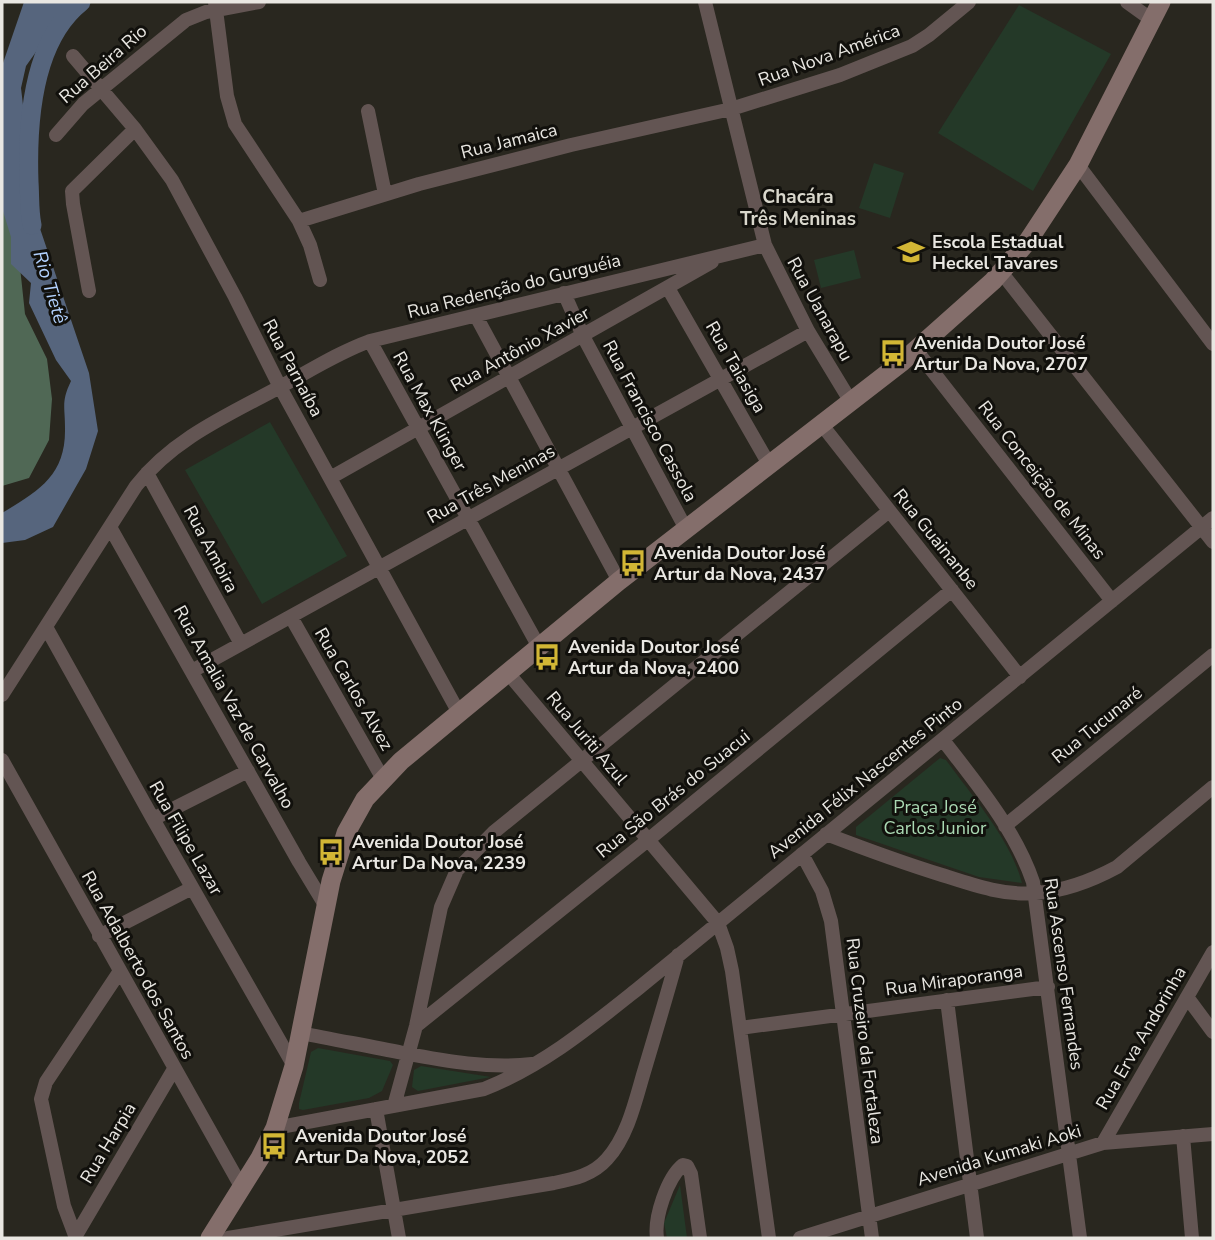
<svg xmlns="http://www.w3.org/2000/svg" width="1215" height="1240" viewBox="0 0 1215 1240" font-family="'Nunito Sans',sans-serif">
<rect width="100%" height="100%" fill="#29271f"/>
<path fill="#243928" d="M1019 5 1111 54 1033 191 938 133Z
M874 163 904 173 890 218 859 208Z
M854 250 861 278 821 288 814 260Z
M270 422 347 556 262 604 185 470Z
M940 758 946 760C972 796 1011 840 1022 883L979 877 856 835V827Z
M318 1048 390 1061 393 1065 382 1091 369 1098 303 1110 299 1109V1103L311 1052Z
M421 1066 491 1077 418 1091 412 1087 414 1070Z
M680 1185 687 1238H667L664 1223Z"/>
<path fill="#506855" d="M2 98 25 314 47 359 52 399 49 440 29 478 2 486Z"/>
<path fill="#56657d" d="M24 2H77L67 8 26 66 21 88 26 131 30 199 89 373 98 431 86 469 53 527 25 540 2 543V513C39 491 66 475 65 428 65 406 61 402 71 381L56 360 29 303 31 283 11 264V237L2 208V66Z"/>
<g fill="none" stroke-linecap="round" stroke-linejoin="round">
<path stroke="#56657d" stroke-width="19" d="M32 225C29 211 30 196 29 182 27 124 32 41 81 2"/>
<path stroke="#635553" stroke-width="14" d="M215 2 227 96 235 124 299 221 310 245 320 280
M705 2 765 245 808 331 851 402
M1127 2 1152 20
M73 56 135 129 172 180 235 297 280 387 459 713
M368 111 385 194
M56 135 83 104 186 20 206 12 259 2
M1078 165 1213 344
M299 221 419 184 571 145 731 109 840 75 912 46 929 35 969 2
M1001 272 1213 542
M668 288 770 466
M89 291 73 204 72 191 135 129
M564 293 583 336 686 529
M476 316 619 581
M370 341 539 647
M916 350 1112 601
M822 425 1020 677
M147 473 241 644
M330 478 712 262
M110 527 299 862 325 905
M291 617 383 779
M46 627 153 819 294 1066
M192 671 808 331
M508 673 718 923 727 948 732 971 769 1238
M2 695 136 486C173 439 226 416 278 388 308 372 337 353 370 341L765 245
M943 740C976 783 1015 829 1033 882L1080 1238
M2 760 242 1188
M153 819 248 771
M1005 826 1213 655
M826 834C865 849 903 863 942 875 973 885 1004 896 1036 893 1064 891 1093 880 1117 867L1213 787
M802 854 822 891 831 921 872 1238
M99 936 192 888
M1187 997 1213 1032
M947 1000 977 1238
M416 1026 648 840 952 590
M740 1028 1048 987
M301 1033C335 1040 369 1046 403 1053 446 1061 489 1069 532 1064
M394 1106 416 1026 441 907 457 870 494 832 889 511
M376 1109 399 1238
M275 1128 484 1089C543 1066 591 1026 640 987L1213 518
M1183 1136 1192 1238
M1103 1143 1213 952
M75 1237 174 1069
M76 1238 64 1206 41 1099 46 1082 120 971
M228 1238 554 1183C574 1179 593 1175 607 1159 627 1137 635 1103 643 1075 655 1035 667 995 678 955
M657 1238C654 1218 667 1178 683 1165L687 1166 691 1174 700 1238
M800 1238 1103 1143 1213 1134"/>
<path stroke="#846e6b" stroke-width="19" d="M210 1238 260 1158 275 1128 294 1066 331 881 346 833 365 799 401 761 459 713 619 581 902 362 993 281 1028 241 1078 165 1161 2"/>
</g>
<defs>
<symbol id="school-bare" viewBox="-9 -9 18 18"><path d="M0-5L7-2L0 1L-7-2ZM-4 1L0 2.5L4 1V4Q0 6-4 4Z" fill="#d2b635" stroke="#11100c" stroke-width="2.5" paint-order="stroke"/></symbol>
<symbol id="bus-bare" viewBox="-9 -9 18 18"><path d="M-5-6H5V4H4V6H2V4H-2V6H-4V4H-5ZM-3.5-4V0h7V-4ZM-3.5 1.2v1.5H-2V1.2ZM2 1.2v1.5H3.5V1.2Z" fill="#d2b635" stroke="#11100c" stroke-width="2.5" paint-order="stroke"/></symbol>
</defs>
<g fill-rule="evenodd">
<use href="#school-bare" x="892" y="233" width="38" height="38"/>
<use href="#bus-bare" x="874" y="334" width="38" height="38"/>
<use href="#bus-bare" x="614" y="544" width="38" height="38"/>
<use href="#bus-bare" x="528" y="638" width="38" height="38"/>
<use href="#bus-bare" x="312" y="833" width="38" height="38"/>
<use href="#bus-bare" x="255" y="1127" width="38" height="38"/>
</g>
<g text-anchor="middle" stroke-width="6" stroke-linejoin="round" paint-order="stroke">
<g font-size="18" fill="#e9e7e2" stroke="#11100c">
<text transform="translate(829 55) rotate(-20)" y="6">Rua Nova América</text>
<text transform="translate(103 64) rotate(-41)" y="6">Rua Beira Rio</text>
<text transform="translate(509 141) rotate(-14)" y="6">Rua Jamaica</text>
<text transform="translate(514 286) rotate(-14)" y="6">Rua Redenção do Gurguéia</text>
<text transform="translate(820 309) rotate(61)" y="6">Rua Uanarapu</text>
<text transform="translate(520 349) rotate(-29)" y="6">Rua Antônio Xavier</text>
<text transform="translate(736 367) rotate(60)" y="6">Rua Taiasiga</text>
<text transform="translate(293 368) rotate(62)" y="6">Rua Parnaíba</text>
<text transform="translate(430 411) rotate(61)" y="6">Rua Max Klinger</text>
<text transform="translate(650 421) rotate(62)" y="6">Rua Francisco Cassola</text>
<text transform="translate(1042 480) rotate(52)" y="6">Rua Conceição de Minas</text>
<text transform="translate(491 484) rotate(-29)" y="6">Rua Três Meninas</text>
<text transform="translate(936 539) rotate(51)" y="6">Rua Guainanbe</text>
<text transform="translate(211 549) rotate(62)" y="6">Rua Ambira</text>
<text transform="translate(354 689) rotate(60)" y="6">Rua Carlos Alvez</text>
<text transform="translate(234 707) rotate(61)" y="6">Rua Amalia Vaz de Carvalho</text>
<text transform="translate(1097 725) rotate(-39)" y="6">Rua Tucunaré</text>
<text transform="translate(587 738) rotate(50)" y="6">Rua Juriti Azul</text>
<text transform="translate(865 778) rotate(-39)" y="6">Avenida Félix Nascentes Pinto</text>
<text transform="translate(673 794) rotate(-39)" y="6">Rua São Brás do Suacui</text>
<text transform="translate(186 838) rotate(60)" y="6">Rua Filipe Lazar</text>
<text transform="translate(138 965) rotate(61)" y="6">Rua Adalberto dos Santos</text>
<text transform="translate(1064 974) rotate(82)" y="6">Rua Ascenso Fernandes</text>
<text transform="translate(954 980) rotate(-8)" y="6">Rua Miraporanga</text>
<text transform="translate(1141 1038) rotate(-60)" y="6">Rua Erva Andorinha</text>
<text transform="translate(865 1041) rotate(83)" y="6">Rua Cruzeiro da Fortaleza</text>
<text transform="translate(108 1143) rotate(-59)" y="6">Rua Harpia</text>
<text transform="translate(999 1155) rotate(-17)" y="6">Avenida Kumaki Aoki</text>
</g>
<g font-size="18" font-weight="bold" fill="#e9e7e2" stroke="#11100c" text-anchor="start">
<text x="932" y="248">Escola Estadual<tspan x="932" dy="21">Heckel Tavares</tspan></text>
<text x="914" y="349">Avenida Doutor José<tspan x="914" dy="21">Artur Da Nova, 2707</tspan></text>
<text x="654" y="559">Avenida Doutor José<tspan x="654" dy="21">Artur da Nova, 2437</tspan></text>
<text x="568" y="653">Avenida Doutor José<tspan x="568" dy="21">Artur da Nova, 2400</tspan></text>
<text x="352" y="848">Avenida Doutor José<tspan x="352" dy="21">Artur Da Nova, 2239</tspan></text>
<text x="295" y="1142">Avenida Doutor José<tspan x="295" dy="21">Artur Da Nova, 2052</tspan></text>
</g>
<g font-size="18" fill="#aad9b3" stroke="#11100c">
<text x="935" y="813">Praça José<tspan x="935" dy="21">Carlos Junior</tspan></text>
</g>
<g font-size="19" font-weight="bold" fill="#d9d7cc" stroke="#11100c">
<text x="798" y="203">Chacára<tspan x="798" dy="22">Três Meninas</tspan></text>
</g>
<g font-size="19" font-style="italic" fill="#b2d1fe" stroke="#11100c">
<text transform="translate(51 287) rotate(73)" y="7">Rio Tietê</text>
</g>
</g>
<rect width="1215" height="1240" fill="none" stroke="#e9e7e2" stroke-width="7"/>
</svg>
